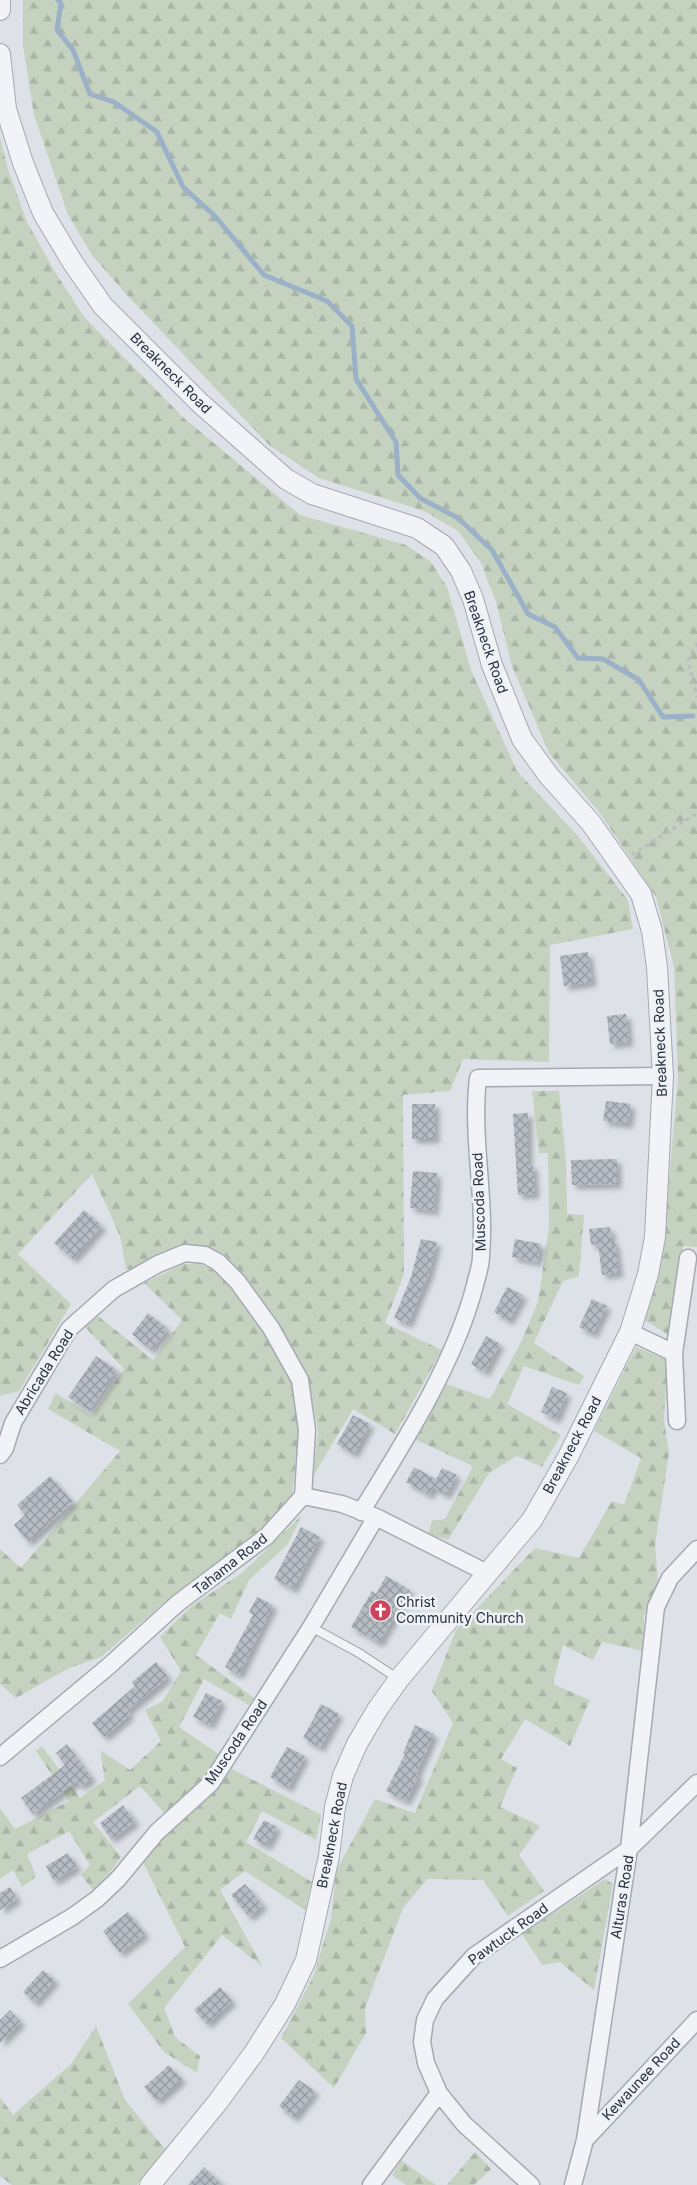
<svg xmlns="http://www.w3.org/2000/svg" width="697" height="2185" viewBox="0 0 697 2185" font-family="Inter,sans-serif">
<defs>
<pattern id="forest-firs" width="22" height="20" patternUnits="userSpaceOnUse" patternTransform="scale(1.25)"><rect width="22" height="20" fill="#c5d2c0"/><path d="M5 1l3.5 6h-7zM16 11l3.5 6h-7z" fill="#a9b5a6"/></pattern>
<pattern id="building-cross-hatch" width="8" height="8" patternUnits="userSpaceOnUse" patternTransform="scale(1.25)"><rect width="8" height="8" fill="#b6bcc4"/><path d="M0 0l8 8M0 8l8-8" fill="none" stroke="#9499a1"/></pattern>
<filter id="shadow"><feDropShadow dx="4.5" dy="4.5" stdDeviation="2.5" flood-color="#0004"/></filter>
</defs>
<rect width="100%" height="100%" fill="#dee2e8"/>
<path fill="url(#forest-firs)" d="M23 0H697V1247L683 1246 669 1335 644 1320 653 1294 664 1239 678 1077 674 967 656 897 600 813 549 753 512 666 496 602 481 563 458 531 424 511 319 478 269 445 126 294 92 255 68 215 34 115 23 45Z
M0 138 8 169 27 222 55 272 85 318 184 418 300 515 406 545 431 562 447 587 471 670 517 771 577 835 628 900 633 929 550 945 549 1062 463 1059 450 1091 403 1095 404 1274 385 1323 442 1350 395 1434 353 1409 313 1477 318 1431 308 1375 251 1284 224 1254 208 1247 184 1246 136 1269H126L120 1236 92 1174 18 1254 71 1304 19 1391 0 1396Z
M532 1091H559L566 1160 567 1214 584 1215 579 1276 563 1281 534 1343 584 1376 579 1385 524 1366 507 1404 561 1435 542 1467 517 1456 489 1473 448 1540 428 1534 432 1521 445 1519 473 1466 416 1440 446 1384 490 1399 520 1344 538 1302 549 1226 548 1153H539Z
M183 1264H200L217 1272 240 1295 293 1381 299 1426 292 1497 259 1532 172 1596 101 1657 67 1669 16 1698 0 1684V1549L21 1568 120 1451 48 1409 56 1393 92 1416 124 1369 85 1327 98 1316 153 1360 182 1320 144 1283Z
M636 1347 667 1360 664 1420 669 1453 655 1545 658 1581 644 1616 643 1651 602 1642 593 1660 563 1645 553 1684 590 1700 570 1746 525 1719 501 1759 517 1768 500 1807 540 1826 519 1855 544 1891 508 1916 483 1880 427 1879 403 1908 365 2008 366 2033 334 2088 281 2038 313 1977 331 1919 336 1871 375 1799 415 1813 453 1723 432 1691 456 1630 535 1548 579 1558 612 1501 624 1505 641 1458 594 1431Z
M302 1515 288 1544 249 1580 231 1619 220 1613 196 1655 254 1698 249 1705 204 1679 179 1727 220 1755 205 1778 166 1815 140 1786 93 1822 121 1857 111 1871 93 1890 81 1875 90 1865 69 1831 27 1854 36 1877 22 1887 13 1870 0 1879V1808L15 1829 69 1801 36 1751 42 1746 80 1798 105 1780 100 1750 130 1770 161 1741 145 1710 163 1701 181 1671 160 1637 190 1607 242 1573Z
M232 1769 321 1815 316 1840 262 1811 246 1842 312 1882 305 1910 245 1871 220 1890 263 1967 222 1935 164 2008 175 2037 200 2056 197 2073 164 2052 128 2004 185 1947 142 1860 157 1841 209 1797Z
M605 1879 613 1884 594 1990 560 1962 542 1965 522 1934Z
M96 2026 125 2100 165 2149 137 2185H12L0 2176V2097L13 2115 71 2064Z
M475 2152 491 2169 474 2185H447Z
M401 2160 436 2185H406L392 2175Z"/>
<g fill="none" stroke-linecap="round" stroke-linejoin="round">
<path stroke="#9ab1c8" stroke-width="5" d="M58 0 61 3 57 30 73 50 90 94 114 102 157 132 183 187 215 216 264 275 327 301 352 326 356 379 396 442 398 475 420 498 458 518 492 550 528 614 555 627 578 658 603 659 639 680 663 717 693 716"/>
</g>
<path fill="url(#building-cross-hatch)" filter="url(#shadow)" d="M588 952 592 982 564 986 560 956Z
M626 1014 629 1042 610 1044 607 1016Z
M606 1101 631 1104 628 1124 603 1121Z
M412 1104H435V1139H412Z
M528 1113V1165H533L535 1194 518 1195 513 1114Z
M617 1159V1184L572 1185 571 1160Z
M413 1171 437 1173 434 1211 410 1208Z
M84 1210 102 1226 73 1259 54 1243Z
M610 1227 612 1242H615L619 1273 602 1275 598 1244 591 1245 589 1229Z
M421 1239 437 1242 429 1273 408 1324 394 1318 411 1277Z
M515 1239 541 1244 537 1262 512 1257Z
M507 1287 523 1295 509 1321 494 1312Z
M592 1299 607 1306 593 1334 579 1327Z
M148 1313 168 1329 151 1350 132 1334Z
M486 1336 500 1344 485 1372 471 1364Z
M96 1356 117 1370 89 1411 68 1397Z
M552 1387 567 1393 556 1419 541 1412Z
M353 1415 370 1424 354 1454 337 1444Z
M414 1467 436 1479 442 1468 457 1475 446 1495 433 1487 429 1495 406 1482Z
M50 1476 73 1502 28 1542 14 1525 25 1515 17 1505Z
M301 1527 320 1537 293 1589 274 1579Z
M386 1576 410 1590 379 1643 351 1627 372 1591 376 1594Z
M257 1597 273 1605 239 1675 225 1667 253 1615 249 1612Z
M156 1662 168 1677 127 1711 130 1715 104 1737 92 1723 135 1686 132 1682Z
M206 1693 222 1701 210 1725 193 1717Z
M321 1704 339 1714 320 1748 303 1738Z
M415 1725 434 1734 416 1774 419 1776 406 1801 386 1791 405 1754 403 1753Z
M67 1744 92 1778 81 1786 77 1781 33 1814 21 1798 65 1765 56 1753Z
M287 1747 305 1756 288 1788 270 1777Z
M123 1805 135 1822 111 1839 100 1823Z
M264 1820 277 1827 267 1846 253 1839Z
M68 1853 77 1867 54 1881 46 1866Z
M245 1884 263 1905 249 1917 231 1895Z
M10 1887 17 1899 0 1910V1893Z
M128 1912 145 1934 120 1953 103 1931Z
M43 1970 55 1980 35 2003 23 1992Z
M220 1987 232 2001 207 2024 194 2010Z
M10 2010 21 2022 0 2043V2020Z
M169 2065 182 2079 157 2101 144 2087Z
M299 2080 315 2091 294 2118 279 2106Z
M204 2167 223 2185H188Z"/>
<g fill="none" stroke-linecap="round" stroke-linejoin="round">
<defs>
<path id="service" d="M311 1627 359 1653 397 1678"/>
<path id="minor" d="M630 1332 674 1353
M677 1421 674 1353 688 1258
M0 1455 5 1448 13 1423 69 1329 114 1289 158 1264 185 1253 205 1255 218 1262 237 1281 271 1328 300 1380 307 1430 303 1496
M361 1512C403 1444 455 1363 475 1285 477 1276 481 1266 481 1256 486 1197 471 1137 478 1078L663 1076
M0 1757 110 1665 178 1603 267 1536 303 1496 342 1504 376 1517 487 1573
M0 1959 72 1917 97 1899 118 1879 157 1832 211 1783 311 1627 376 1517
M585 2140 697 2020
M371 2185 439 2093
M531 2185 464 2124 439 2093 426 2063 422 2042 425 2020 435 1999 474 1956 629 1849 697 1783
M573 2185 585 2140 629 1849 656 1607 670 1578 697 1549"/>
<path id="tertiary" d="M0 10V0
M0 54 6 109 23 163 43 213 73 263 103 306 200 403 286 479 312 494 417 528 444 546 461 571 473 599 492 665 522 739 549 776 591 823 641 894 652 931 657 967 663 1076 655 1237 648 1274 630 1332 568 1457 532 1520 399 1679 377 1710 357 1744 343 1776 335 1807 329 1856 306 1960 285 2004 254 2053 217 2103 150 2185"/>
</defs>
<use href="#service" stroke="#a4a9b2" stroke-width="10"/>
<use href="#minor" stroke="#a4a9b2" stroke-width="19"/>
<use href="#tertiary" stroke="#a4a9b2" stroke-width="22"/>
<path stroke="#b9bdc2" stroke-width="3" stroke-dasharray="4 4" stroke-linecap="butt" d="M697 643 688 660 697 697
M632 855 697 813"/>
<use href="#service" stroke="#f1f3f6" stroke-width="8"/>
<use href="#minor" stroke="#f1f3f6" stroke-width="16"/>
<use href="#tertiary" stroke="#f1f3f6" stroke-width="20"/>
</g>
<defs>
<symbol id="church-disc" viewBox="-11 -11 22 22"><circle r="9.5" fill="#cc445c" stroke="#eef1f5"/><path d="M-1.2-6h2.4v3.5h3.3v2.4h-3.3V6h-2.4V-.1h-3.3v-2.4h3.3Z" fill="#fff"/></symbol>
</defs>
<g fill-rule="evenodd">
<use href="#church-disc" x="368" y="1598" width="25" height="25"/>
</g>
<g text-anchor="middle" stroke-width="5" stroke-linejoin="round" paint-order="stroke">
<g font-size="14" fill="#28313e" stroke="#eef1f5">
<text transform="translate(171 373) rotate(45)" y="5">Breakneck Road</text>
<text transform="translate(486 642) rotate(71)" y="5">Breakneck Road</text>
<text transform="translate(660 1043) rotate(-92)" y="5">Breakneck Road</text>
<text transform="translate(479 1202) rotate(-92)" y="5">Muscoda Road</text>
<text transform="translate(44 1372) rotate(-58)" y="5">Abricada Road</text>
<text transform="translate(572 1445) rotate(-62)" y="5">Breakneck Road</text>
<text transform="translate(230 1564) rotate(-38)" y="5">Tahama Road</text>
<text transform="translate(236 1742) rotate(-56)" y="5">Muscoda Road</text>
<text transform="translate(332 1835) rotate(-79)" y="5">Breakneck Road</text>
<text transform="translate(622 1897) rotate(-81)" y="5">Alturas Road</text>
<text transform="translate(508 1934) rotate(-36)" y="5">Pawtuck Road</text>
<text transform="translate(641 2079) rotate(-47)" y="5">Kewaunee Road</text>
</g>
<g font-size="14" fill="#28313e" stroke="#eef1f5" text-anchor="start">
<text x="396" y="1607">Christ<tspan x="396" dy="16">Community Church</tspan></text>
</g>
</g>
</svg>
